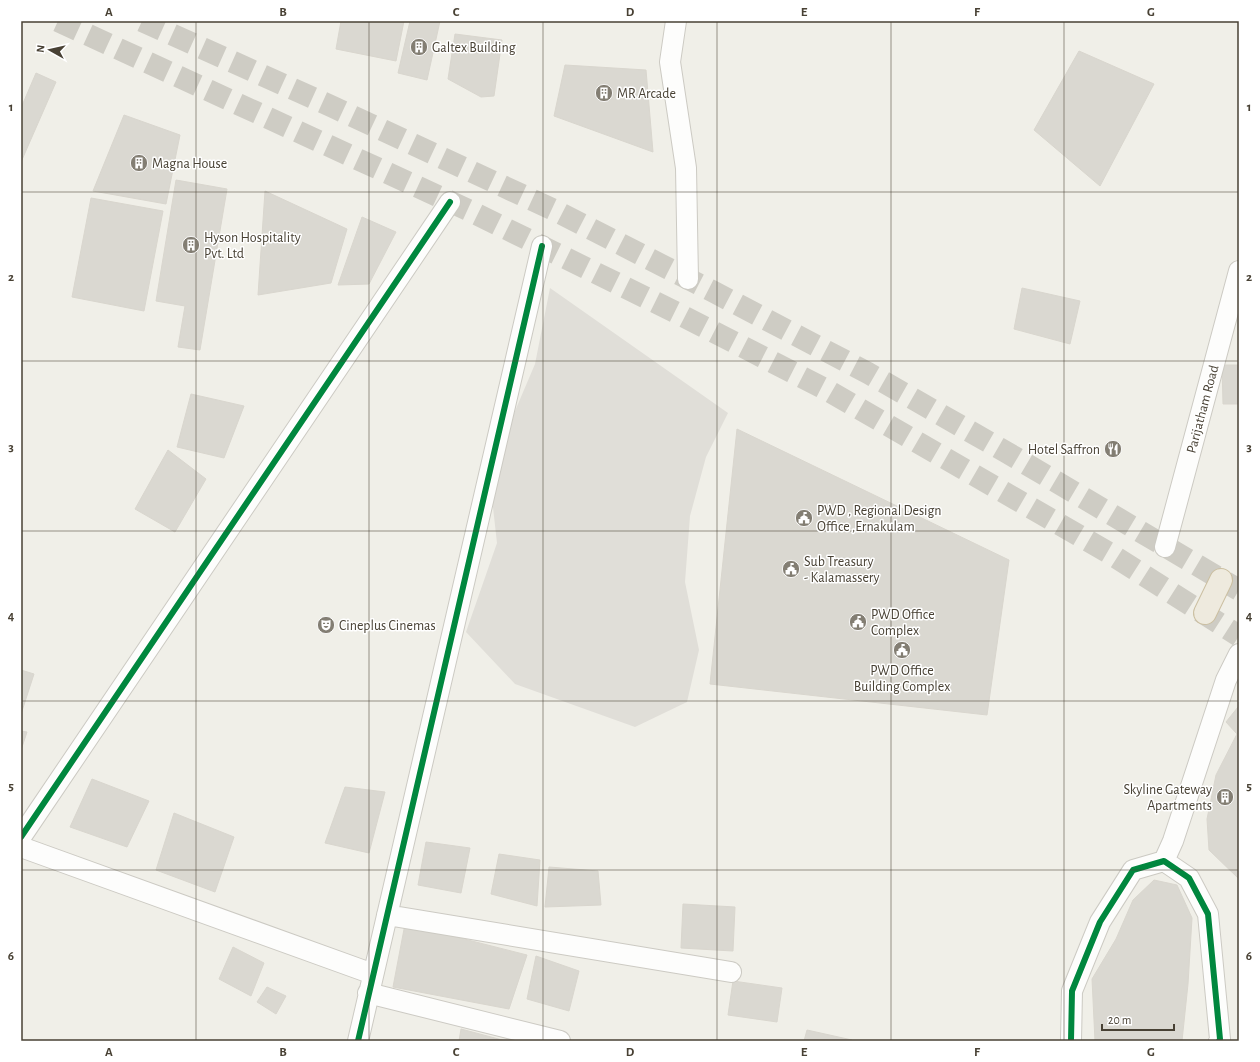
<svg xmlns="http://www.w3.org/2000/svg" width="1260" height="1062" viewBox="0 0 1260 1062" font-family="'Alegreya Sans',sans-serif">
<rect width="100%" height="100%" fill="#f0efe8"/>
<path fill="#e0ded8" d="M550 288 728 413 706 457 690 516 685 582 699 650 687 702 635 727 515 684 466 632 497 543 489 472 535 364Z"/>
<path fill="#dad8d1" stroke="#d9d6ce" d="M341 21H404L396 61 336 49Z
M410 21H440L427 80 398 73Z
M455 34 502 40 494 96 481 97 448 79Z
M1079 51 1154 84 1100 186 1034 130Z
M565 65 646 70 653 152 554 116Z
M36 73 56 82 21 162V108Z
M124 115 180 135 166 204 93 191Z
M176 180 227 189 200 350 178 347 185 306 156 301Z
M265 191 347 229 331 283 258 295Z
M91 198 163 211 144 311 72 297Z
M362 217 396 232 369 284 338 285Z
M1022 288 1080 301 1070 344 1014 329Z
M1222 365H1239V404H1223Z
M191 394 244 406 224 458 177 447Z
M737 429 1009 560 987 715 710 684Z
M168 450 206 479 175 532 135 509Z
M21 670 34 674 21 714Z
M1238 707 1239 708V879L1209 850 1207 819 1216 775 1237 734 1226 722Z
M21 731 27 732 21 750Z
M92 779 149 801 127 847 70 827Z
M345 787 385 792 369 853 325 843Z
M174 813 234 837 215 892 156 870Z
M426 842 470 848 461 893 418 885Z
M499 854 540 860 537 906 491 894Z
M549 867 598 871 601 905 545 907Z
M1154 880 1177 885 1192 918 1188 984 1182 1041H1095L1092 979 1116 939 1133 900Z
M683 904 735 907 733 951 681 948Z
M405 924 527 955 509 1009 393 987Z
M233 947 264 963 251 996 219 979Z
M536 956 579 971 569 1011 527 999Z
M733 981 782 988 777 1022 728 1015Z
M267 987 286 996 276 1014 257 1002Z
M461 1029 506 1041H459Z
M807 1030 852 1040V1041H804Z"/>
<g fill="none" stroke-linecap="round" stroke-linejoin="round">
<path stroke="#ceccc4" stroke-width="22" stroke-dasharray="22 11" stroke-linecap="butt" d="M58 21 468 210 675 312 827 390 1109 553 1239 636
M142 21 333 107 554 210 714 292 868 373 1006 452 1239 590"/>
<defs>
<path id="minor" d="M676 21 670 62 686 168 688 279
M1165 547 1239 271
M21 837 450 202
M21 847 373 974
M1164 861 1173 841 1226 680 1239 654
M387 915 731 972
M368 993 560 1041
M358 1041 542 246
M1071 1041 1072 991 1100 922 1133 870 1164 861 1189 878 1208 914 1220 1039 1219 1041"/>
<path id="trunk" d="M1205 613 1221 580"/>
</defs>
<use href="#minor" stroke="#cccac3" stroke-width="22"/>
<use href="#trunk" stroke="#cbbfa1" stroke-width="24"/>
<use href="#minor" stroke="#fdfdfc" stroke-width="20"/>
<use href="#trunk" stroke="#eeeade" stroke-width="22"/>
<defs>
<path id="cycleway" d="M21 837 450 202
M358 1041 542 246
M1071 1041 1072 991 1100 922 1133 870 1164 861 1189 878 1208 914 1220 1039 1219 1041"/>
</defs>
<use href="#cycleway" stroke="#fff" stroke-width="8"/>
<use href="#cycleway" stroke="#00873e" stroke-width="6"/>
</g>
<path fill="none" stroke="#484134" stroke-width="1" stroke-opacity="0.55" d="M196 21V1041M369 21V1041M543 21V1041M717 21V1041M891 21V1041M1064 21V1041M21 192H1239M21 361H1239M21 531H1239M21 701H1239M21 870H1239"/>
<defs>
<symbol id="building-disc" viewBox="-11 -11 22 22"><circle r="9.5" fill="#837e73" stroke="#fff"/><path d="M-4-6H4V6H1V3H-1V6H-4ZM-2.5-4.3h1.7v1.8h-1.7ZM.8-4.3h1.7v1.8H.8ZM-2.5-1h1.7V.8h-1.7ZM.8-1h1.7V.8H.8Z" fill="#fff"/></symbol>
<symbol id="restaurant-disc" viewBox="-11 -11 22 22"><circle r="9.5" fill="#837e73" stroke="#fff"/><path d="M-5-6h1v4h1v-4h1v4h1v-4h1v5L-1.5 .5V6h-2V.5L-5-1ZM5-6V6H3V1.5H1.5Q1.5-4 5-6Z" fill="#fff"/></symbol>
<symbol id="civic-disc" viewBox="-11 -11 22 22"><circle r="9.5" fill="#837e73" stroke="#fff"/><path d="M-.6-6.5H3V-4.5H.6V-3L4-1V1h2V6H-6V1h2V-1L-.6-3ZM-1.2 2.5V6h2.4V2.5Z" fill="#fff"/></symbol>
<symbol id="theatre-disc" viewBox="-11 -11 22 22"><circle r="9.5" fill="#837e73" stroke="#fff"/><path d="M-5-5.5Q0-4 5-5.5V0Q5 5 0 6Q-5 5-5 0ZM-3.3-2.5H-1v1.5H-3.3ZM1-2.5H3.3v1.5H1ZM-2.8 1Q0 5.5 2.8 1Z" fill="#fff"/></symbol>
</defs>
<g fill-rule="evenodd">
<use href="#building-disc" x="409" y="37" width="20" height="20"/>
<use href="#building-disc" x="594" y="83" width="20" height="20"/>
<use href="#building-disc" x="129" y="153" width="20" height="20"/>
<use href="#building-disc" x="181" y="235" width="20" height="20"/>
<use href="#restaurant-disc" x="1103" y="439" width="20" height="20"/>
<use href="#civic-disc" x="794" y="508" width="20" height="20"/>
<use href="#civic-disc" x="781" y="559" width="20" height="20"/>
<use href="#civic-disc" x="848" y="612" width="20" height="20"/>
<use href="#theatre-disc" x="316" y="615" width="20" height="20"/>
<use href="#civic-disc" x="892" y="640" width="20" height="20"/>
<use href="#building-disc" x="1215" y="787" width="20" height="20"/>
</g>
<g text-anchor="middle" stroke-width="3" stroke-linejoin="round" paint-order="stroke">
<g font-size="14" fill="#484134" stroke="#fff" text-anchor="start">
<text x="432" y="52">Galtex Building</text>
<text x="617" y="98">MR Arcade</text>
<text x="152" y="168">Magna House</text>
<text x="204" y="242">Hyson Hospitality<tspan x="204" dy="16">Pvt. Ltd</tspan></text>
<text x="1100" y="454" text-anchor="end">Hotel Saffron</text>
<text x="817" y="515">PWD , Regional Design<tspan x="817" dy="16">Office ,Ernakulam</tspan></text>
<text x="804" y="566">Sub Treasury<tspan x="804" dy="16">- Kalamassery</tspan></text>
<text x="871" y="619">PWD Office<tspan x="871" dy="16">Complex</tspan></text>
<text x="339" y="630">Cineplus Cinemas</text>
<text x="902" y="675" text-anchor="middle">PWD Office<tspan x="902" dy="16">Building Complex</tspan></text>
<text x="1212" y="794" text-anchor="end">Skyline Gateway<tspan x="1212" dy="16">Apartments</tspan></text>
</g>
<g font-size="14" fill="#484134" stroke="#fff">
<text transform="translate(1202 409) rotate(-75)" y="5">Parijatham Road</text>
</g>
</g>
<rect width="1260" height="1062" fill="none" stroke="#ffffff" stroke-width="44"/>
<g transform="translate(50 50) rotate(278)" stroke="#ffffff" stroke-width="3" paint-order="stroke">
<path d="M0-3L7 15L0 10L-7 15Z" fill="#484134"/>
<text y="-6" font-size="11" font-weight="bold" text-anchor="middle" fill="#484134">N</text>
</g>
<path d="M1102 1024v6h72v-6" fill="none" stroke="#484134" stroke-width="2"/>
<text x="1108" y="1024" font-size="12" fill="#484134" stroke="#ffffff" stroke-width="3" paint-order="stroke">20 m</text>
<rect x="22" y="22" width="1216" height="1018" fill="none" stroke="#484134" stroke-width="1.5"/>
<g font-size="13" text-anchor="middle" font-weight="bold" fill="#484134">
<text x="109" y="16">A</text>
<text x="283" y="16">B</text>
<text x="456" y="16">C</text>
<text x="630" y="16">D</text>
<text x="804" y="16">E</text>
<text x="977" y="16">F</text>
<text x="1151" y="16">G</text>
<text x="11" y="111">1</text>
<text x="1249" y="111">1</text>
<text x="11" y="281">2</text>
<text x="1249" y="281">2</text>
<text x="11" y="451">3</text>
<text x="1249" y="451">3</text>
<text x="11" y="620">4</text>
<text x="1249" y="620">4</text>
<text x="11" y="790">5</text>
<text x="1249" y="790">5</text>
<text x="11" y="960">6</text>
<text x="1249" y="960">6</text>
<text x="109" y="1056">A</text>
<text x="283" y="1056">B</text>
<text x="456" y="1056">C</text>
<text x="630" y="1056">D</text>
<text x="804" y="1056">E</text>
<text x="977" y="1056">F</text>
<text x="1151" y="1056">G</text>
</g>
</svg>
